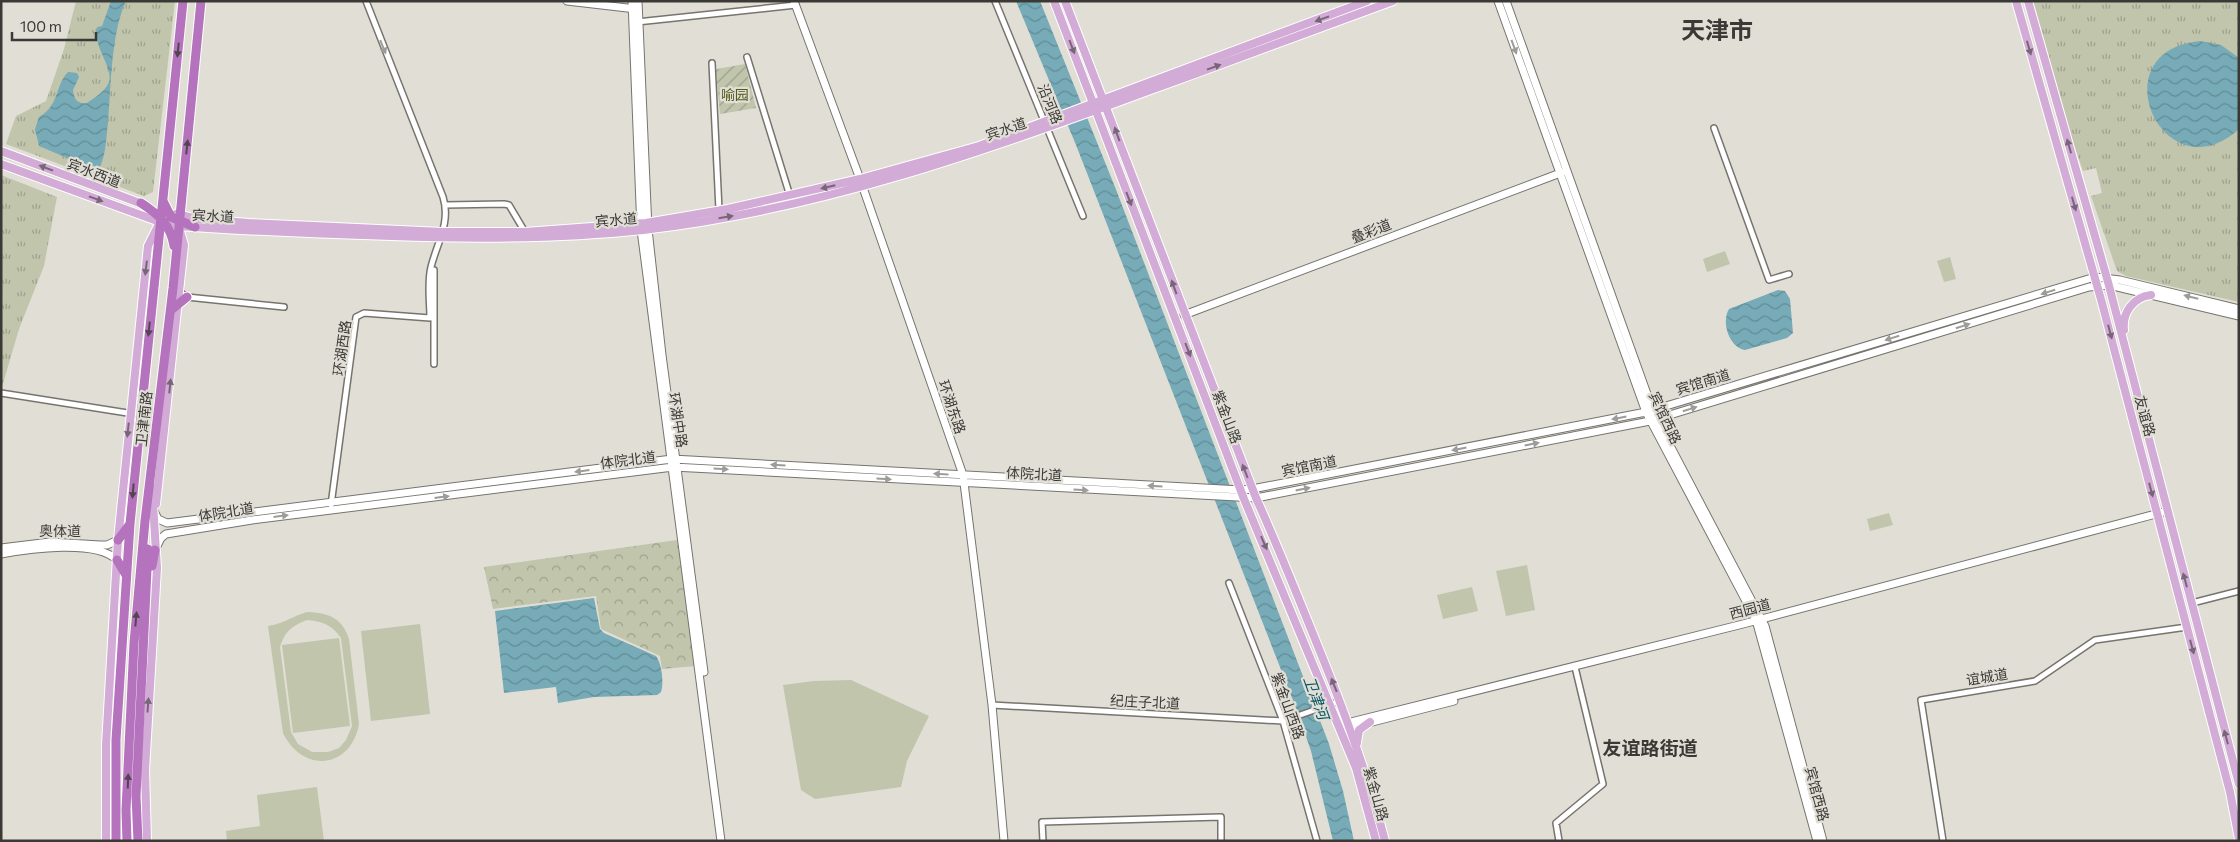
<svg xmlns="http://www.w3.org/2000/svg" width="2240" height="842" viewBox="0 0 2240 842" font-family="Commissioner,'Noto Sans SC',sans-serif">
<defs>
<pattern id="forest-crowns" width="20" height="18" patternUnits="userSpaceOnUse" patternTransform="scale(1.25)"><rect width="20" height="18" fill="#c0c5ac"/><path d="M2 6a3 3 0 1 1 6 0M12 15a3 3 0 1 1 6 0" fill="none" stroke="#9da18d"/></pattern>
<pattern id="park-tufts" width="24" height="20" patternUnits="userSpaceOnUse" patternTransform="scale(1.25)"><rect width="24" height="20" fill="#c0c5ac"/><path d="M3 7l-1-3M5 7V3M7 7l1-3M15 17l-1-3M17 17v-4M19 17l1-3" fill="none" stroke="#9da18d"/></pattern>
<pattern id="garden-furrows" width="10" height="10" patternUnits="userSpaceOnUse" patternTransform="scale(1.25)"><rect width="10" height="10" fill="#c0c5ac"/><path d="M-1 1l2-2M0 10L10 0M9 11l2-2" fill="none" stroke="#9da18d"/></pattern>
<pattern id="water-waves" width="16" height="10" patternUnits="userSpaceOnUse" patternTransform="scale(1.25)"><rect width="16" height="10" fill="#76abb7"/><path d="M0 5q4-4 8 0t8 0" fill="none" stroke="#628c96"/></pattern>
</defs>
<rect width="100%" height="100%" fill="#e1ded6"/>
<path fill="url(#forest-crowns)" d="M677 540 696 666 662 669 660 656 601 629 596 596 493 609 484 567Z"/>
<path fill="url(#park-tufts)" d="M76 1H175L153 192 144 196 6 144 16 116 46 101 64 49Z
M2031 1H2239V302L2126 276 2117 271 2091 196 2102 193 2096 168 2083 171 2063 114Z
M1 175 57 197 44 266 19 329 2 387Z"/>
<path fill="url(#garden-furrows)" d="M745 64 756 108 720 114 716 71 717 69Z"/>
<path fill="#c0c5ac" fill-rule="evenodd" d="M1725 251 1730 264 1707 272 1703 259Z
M1950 257 1956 279 1944 282 1937 261Z
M1889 513 1893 525 1870 531 1867 519Z
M1527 565 1535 610 1506 616 1496 571Z
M1472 587 1478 611 1443 619 1437 595Z
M307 612C328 613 342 617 349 639L359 724C351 769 303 774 283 733L268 626C283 624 293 616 307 612ZM307 620C322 621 332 625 341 638L352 726 346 740 339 748 328 752H312L298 744 291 732 280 647C285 631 292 626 307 620Z
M420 624 430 714 371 721 361 631Z
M339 638 350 726 293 733 282 645Z
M851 680 929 716 907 761 901 787 815 799 801 790 783 685 814 681Z
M317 787 324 841H227L226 831 260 826 257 795Z"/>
<path fill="url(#water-waves)" d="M111 1H126C111 33 111 86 108 123 106 139 106 157 98 171L39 146 35 129 39 117C60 105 54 87 68 72L77 73 79 77 73 90C74 99 77 104 87 103 94 98 104 92 108 84 116 70 92 47 97 27L102 26Z
M1016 1H1040L1115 187 1329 744 1343 791 1354 841H1333L1311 751 1296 708 1076 145Z
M2200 41 2221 45 2239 58V129C2164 197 2097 51 2200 41Z
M1778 290 1785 291 1790 299 1793 333 1787 338 1745 350C1729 347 1721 322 1729 309Z
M594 598 600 629 604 633 656 656C662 664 664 683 661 692L657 695 594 697 558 703 556 687 504 693 495 611Z"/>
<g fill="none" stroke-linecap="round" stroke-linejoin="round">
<defs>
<path id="street" d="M995 1 1083 216
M637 22 796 5
M747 57 790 196
M712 63 719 210
M1714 128 1769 280 1789 274
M445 205 504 204 509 205 525 232
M434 270V364
M177 290 187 297 284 307
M1 393 134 414
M331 505 356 317 364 313 430 318C430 302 427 283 431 267 437 243 451 222 443 197L366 1
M1229 583 1283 721 1317 841
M2192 603 2239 591
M992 705 1283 721 1340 701
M1043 841 1042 822 1221 817V841
M1559 841 1556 823 1603 784 1575 667
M1943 841 1921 700 2035 681 2095 640 2187 627"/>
<path id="secondary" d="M567 1 636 9
M632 1 641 230 721 841
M638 1 648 229 662 355 704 672
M794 1 860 179 963 475 992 705 1004 841
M1498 1 1646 412 1756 620 1817 841
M1506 1 1656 419 1765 626 1823 841
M1184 315 1563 172
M154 511 158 519 167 523 672 459 1241 490 1252 489 1646 412 2095 277 2120 280 2239 309
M1 548 50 542 100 545H107L118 540
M156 548 161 538 166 534 252 520 673 467 1256 498 1650 421 2089 287 2109 285 2239 316
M1 554C28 549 96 539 117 560
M1339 725 1743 624 2167 511
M1341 730 1454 701"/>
<path id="primary" d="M1054 1 1244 499 1356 768 1376 841
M1065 1 1256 498C1277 544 1296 592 1315 639 1342 705 1367 771 1385 841
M2016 1 2102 303 2230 792 2239 839
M2028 1 2108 282 2239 784
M1 151 145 205
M1 164 160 222 178 226C249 231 321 234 392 236 476 239 559 239 643 230 817 210 983 152 1145 92 1228 62 1311 31 1393 1
M176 214 198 219 249 223 443 232H525L646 223 728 209 860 179 979 146 1367 1
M2124 330C2122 313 2133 297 2151 295
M156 504 184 245 179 228
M1357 743 1359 730 1370 722
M106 841V745L118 540 148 246 160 222
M147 841 145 770 157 568 152 488"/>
<path id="highway" d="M163 201 171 217 195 227
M141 203C158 214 171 225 174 246
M171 310 187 297
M118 540 130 524
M117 560 126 575
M152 566 155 550
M116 841V740L130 524 183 1
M127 841 126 810 134 643 145 521 173 288 201 1
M138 841 136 796 148 549"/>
</defs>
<use href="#street" stroke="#76746d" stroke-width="8"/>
<use href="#secondary" stroke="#76746d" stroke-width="9"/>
<use href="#primary" stroke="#fff" stroke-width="10"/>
<use href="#highway" stroke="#fff" stroke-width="11"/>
<use href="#street" stroke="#fff" stroke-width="5"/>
<use href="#secondary" stroke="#fff" stroke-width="7"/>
<use href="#primary" stroke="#d2abd7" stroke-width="8"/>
<use href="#highway" stroke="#b473bc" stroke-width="9"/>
</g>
<defs><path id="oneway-solid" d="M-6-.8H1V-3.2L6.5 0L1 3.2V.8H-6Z" transform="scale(1.25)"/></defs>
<g fill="#776776">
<use href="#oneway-solid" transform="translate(1322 19) rotate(160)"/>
<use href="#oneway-solid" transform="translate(1072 47) rotate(69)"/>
<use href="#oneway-solid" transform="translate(2029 48) rotate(74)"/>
<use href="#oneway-solid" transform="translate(1214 67) rotate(-20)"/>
<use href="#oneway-solid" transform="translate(1117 134) rotate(-110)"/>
<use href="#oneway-solid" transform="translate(2069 146) rotate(-106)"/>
<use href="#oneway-solid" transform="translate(46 168) rotate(-159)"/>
<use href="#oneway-solid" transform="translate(828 187) rotate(167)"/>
<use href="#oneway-solid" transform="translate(96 199) rotate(20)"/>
<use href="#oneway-solid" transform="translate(1129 199) rotate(69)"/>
<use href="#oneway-solid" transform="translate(2074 204) rotate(74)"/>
<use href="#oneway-solid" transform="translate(726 217) rotate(-9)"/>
<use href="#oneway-solid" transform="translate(146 268) rotate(97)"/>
<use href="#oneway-solid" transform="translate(1174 287) rotate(-110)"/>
<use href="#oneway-solid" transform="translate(2110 332) rotate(75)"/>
<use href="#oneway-solid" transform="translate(1188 350) rotate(69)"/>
<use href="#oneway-solid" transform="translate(170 386) rotate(-84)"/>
<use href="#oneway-solid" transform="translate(128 430) rotate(96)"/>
<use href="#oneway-solid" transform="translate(1245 471) rotate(-111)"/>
<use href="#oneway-solid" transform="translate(2151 490) rotate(75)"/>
<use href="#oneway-solid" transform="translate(1264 543) rotate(66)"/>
<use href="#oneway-solid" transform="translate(2185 580) rotate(-105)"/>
<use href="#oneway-solid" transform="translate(2192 647) rotate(75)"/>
<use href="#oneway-solid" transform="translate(1334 685) rotate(-112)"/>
<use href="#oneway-solid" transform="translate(148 705) rotate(-86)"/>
<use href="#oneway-solid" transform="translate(2226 737) rotate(-105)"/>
</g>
<g fill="#9c9c9a">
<use href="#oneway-solid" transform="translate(383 47) rotate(68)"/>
<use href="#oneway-solid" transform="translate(1514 47) rotate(70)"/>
<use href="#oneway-solid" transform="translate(2048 292) rotate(163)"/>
<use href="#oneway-solid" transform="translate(2191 297) rotate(-166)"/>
<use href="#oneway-solid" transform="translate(1963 326) rotate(-17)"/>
<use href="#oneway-solid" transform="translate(1892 338) rotate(163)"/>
<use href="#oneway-solid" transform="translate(1690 409) rotate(-17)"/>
<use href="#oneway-solid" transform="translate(1619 418) rotate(169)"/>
<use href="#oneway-solid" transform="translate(1532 444) rotate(-11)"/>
<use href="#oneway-solid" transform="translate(1459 449) rotate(169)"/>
<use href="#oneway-solid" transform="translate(778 465) rotate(-177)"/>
<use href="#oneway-solid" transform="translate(721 469) rotate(4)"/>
<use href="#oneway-solid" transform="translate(582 471) rotate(173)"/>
<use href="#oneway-solid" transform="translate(941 474) rotate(-177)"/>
<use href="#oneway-solid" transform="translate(884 479) rotate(3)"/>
<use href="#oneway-solid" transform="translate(1155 486) rotate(-177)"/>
<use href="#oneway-solid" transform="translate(1303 489) rotate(-11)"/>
<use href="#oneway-solid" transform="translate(1081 490) rotate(3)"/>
<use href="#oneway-solid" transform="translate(442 497) rotate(-7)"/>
<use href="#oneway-solid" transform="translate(281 516) rotate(-7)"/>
</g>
<g fill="#524551">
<use href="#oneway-solid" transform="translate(178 50) rotate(96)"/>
<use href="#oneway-solid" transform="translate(187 147) rotate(-84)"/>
<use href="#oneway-solid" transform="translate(149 329) rotate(96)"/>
<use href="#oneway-solid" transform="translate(133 491) rotate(95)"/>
<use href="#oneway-solid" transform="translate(136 619) rotate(-85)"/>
<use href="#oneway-solid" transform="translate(128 781) rotate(-88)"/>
</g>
<g text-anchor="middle" stroke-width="4.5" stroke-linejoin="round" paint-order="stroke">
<g font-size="14" fill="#545c1a" stroke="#e1ded6">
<text x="735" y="100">喻园</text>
</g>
<g font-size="14" fill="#3a3936" stroke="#e1ded6">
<text transform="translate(1050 104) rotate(68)" y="5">沿河路</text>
<text transform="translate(1006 129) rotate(-19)" y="5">宾水道</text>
<text transform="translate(94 173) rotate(21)" y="5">宾水西道</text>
<text transform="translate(213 216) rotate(3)" y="5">宾水道</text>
<text transform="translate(616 220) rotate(-5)" y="5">宾水道</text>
<text transform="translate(1371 231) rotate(-21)" y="5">叠彩道</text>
<text transform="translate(342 348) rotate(-82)" y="5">环湖西路</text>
<text transform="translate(1703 382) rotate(-17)" y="5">宾馆南道</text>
<text transform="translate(952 407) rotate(71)" y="5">环湖东路</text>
<text transform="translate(2145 416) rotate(75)" y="5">友谊路</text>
<text transform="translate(1227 417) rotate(69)" y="5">紫金山路</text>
<text transform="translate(1665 418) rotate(65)" y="5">宾馆西路</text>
<text transform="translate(144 419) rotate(-84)" y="5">卫津南路</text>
<text transform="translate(678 420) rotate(81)" y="5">环湖中路</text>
<text transform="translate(628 460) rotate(-7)" y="5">体院北道</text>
<text transform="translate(1309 466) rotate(-11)" y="5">宾馆南道</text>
<text transform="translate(1034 474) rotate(3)" y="5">体院北道</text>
<text transform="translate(226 512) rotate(-9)" y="5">体院北道</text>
<text transform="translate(60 531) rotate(1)" y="5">奥体道</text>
<text transform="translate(1750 609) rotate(-15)" y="5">西园道</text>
<text transform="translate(1987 677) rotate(-9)" y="5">谊城道</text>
<text transform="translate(1145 702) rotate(3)" y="5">纪庄子北道</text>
<text transform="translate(1288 706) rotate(70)" y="5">紫金山西路</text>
<text transform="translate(1376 794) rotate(74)" y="5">紫金山路</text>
<text transform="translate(1817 794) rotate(75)" y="5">宾馆西路</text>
</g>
<g font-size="15" font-style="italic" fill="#035462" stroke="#e1ded6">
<text transform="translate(1316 698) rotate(70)" y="5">卫津河</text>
</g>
<g font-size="19" font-weight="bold" fill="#3a3936" stroke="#e1ded6">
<text x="1650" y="755">友谊路街道</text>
</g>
<g font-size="24" font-weight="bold" fill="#3a3936" stroke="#e1ded6">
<text x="1717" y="39">天津市</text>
</g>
</g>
<rect width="2240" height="842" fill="none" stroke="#3a3936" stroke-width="5"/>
<path d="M12 32v8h84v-8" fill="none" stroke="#3a3936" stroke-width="2.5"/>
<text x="20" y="32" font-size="15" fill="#3a3936" stroke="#e1ded6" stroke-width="4" paint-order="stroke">100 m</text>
</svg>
